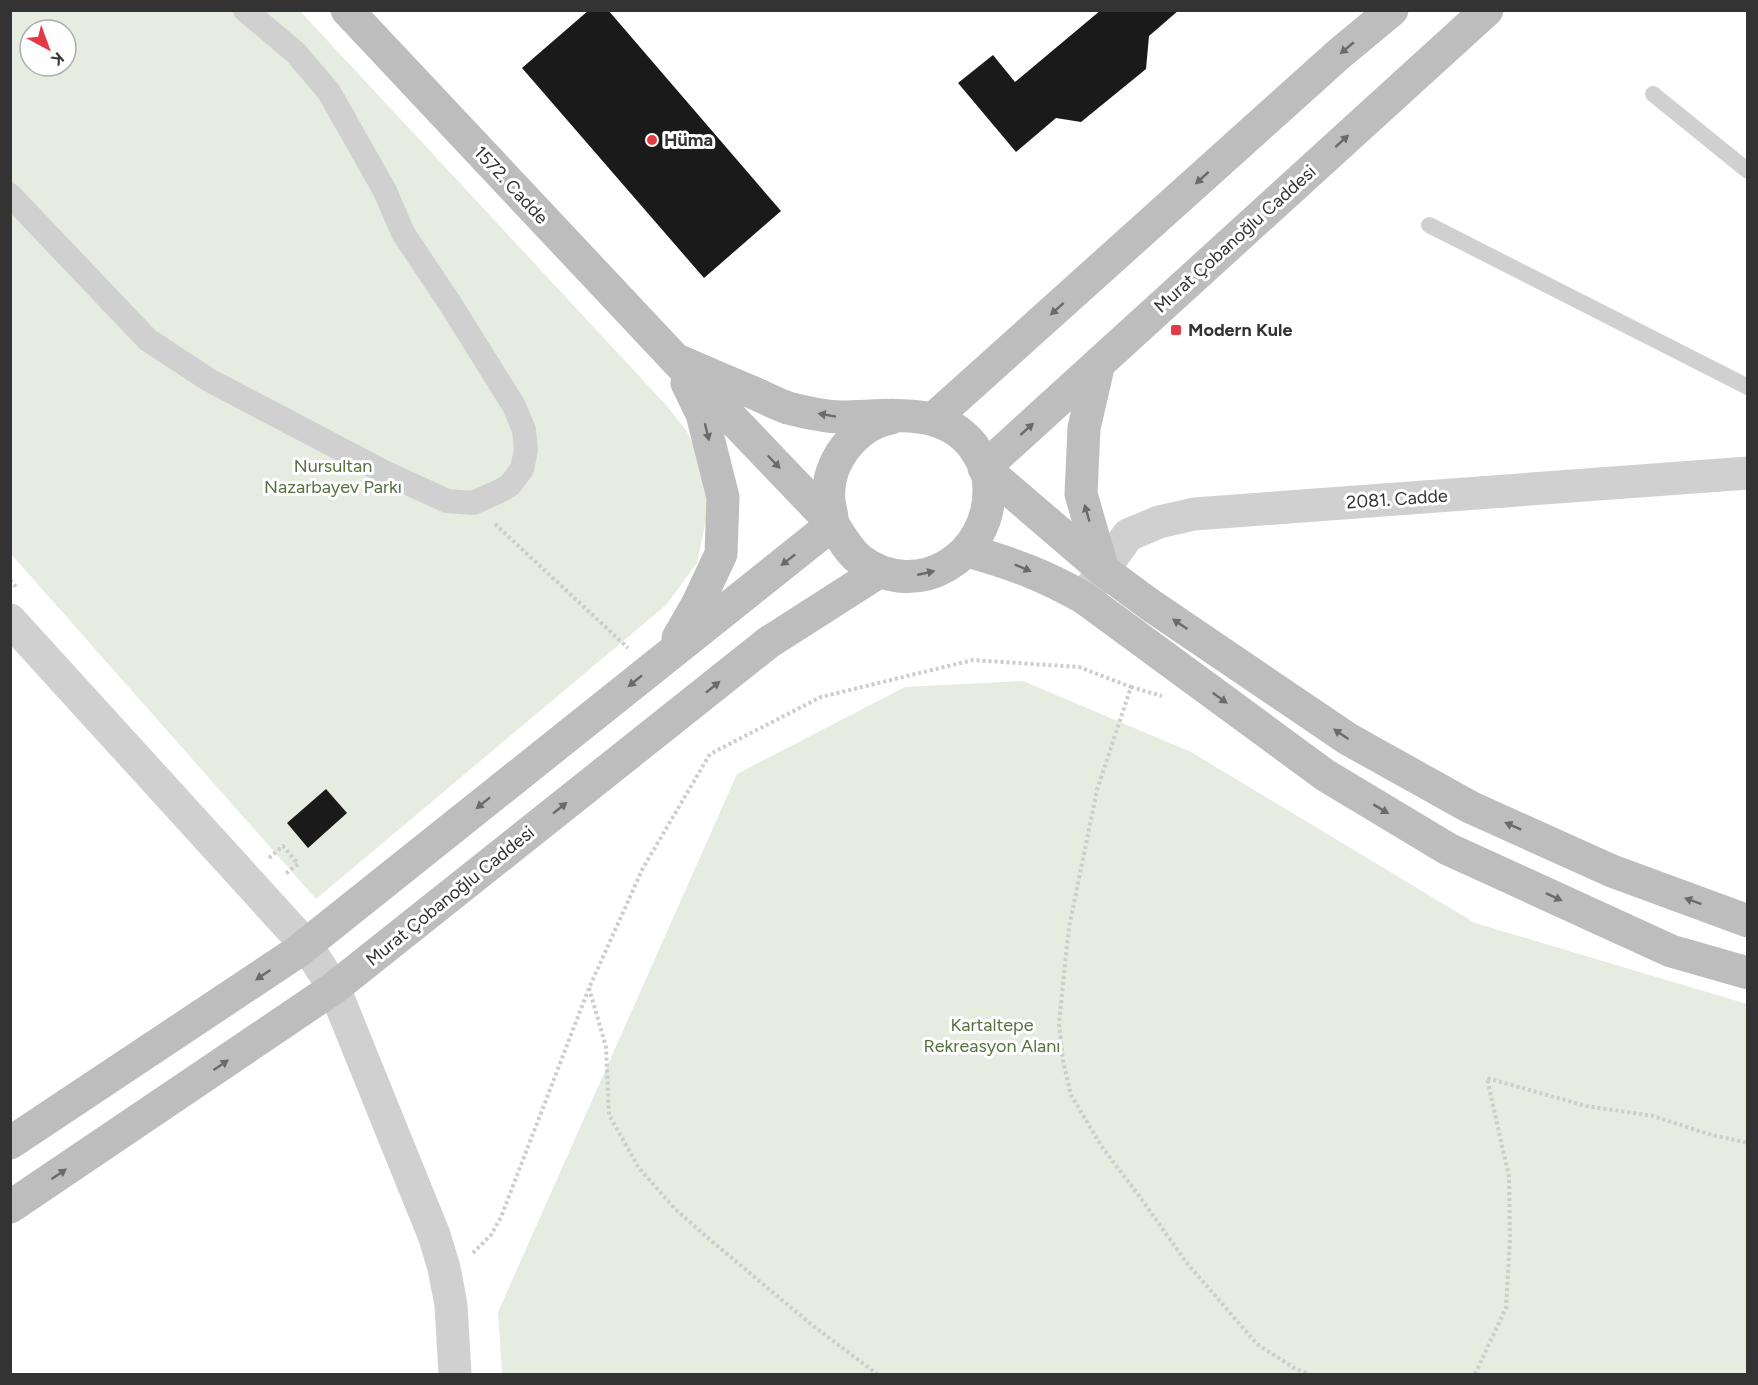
<svg xmlns="http://www.w3.org/2000/svg" width="1758" height="1385" viewBox="0 0 1758 1385" font-family="Figtree,sans-serif">
<rect width="100%" height="100%" fill="#fff"/>
<path fill="#e6ecdf" fill-rule="evenodd" d="M10 11H300L666 405 686 430 701 459 709 506 697 563 666 605 316 899 11 554ZM30 30H66V66H30Z
M1023 681 1191 752 1475 923 1747 1004V1374H502L498 1312 737 774 905 687Z"/>
<path fill="#1a1a1a" d="M589 10H608L781 211 704 278 522 68Z
M1101 10H1179L1149 36 1146 69 1081 122 1056 118 1016 152 958 83 993 55 1015 82Z
M326 789 347 813 308 848 287 823Z"/>
<g fill="none" stroke-linecap="round" stroke-linejoin="round">
<path stroke="#cdcdcd" stroke-width="4" stroke-dasharray="3 3" stroke-linecap="butt" d="M495 524 628 648
M10 580 18 589
M1131 687 1162 696
M269 858 283 846 298 864 284 875
M589 988 606 1047 609 1115 639 1168 675 1209 715 1244 812 1325 877 1374
M473 1253 491 1235 501 1217 589 988 643 868 710 754 821 697 973 660 1079 667 1131 687 1097 790 1069 927 1059 1023 1063 1061 1071 1095 1102 1147 1140 1197 1186 1262 1257 1344 1294 1368 1308 1374
M1475 1374 1506 1308 1510 1239 1509 1177 1487 1078 1586 1106 1653 1116 1708 1134 1748 1143"/>
<path stroke="#d0d0d0" stroke-width="16" d="M1653 94 1748 171
M1429 225 1748 387"/>
<path stroke="#d0d0d0" stroke-width="24" d="M10 195 148 340 209 380 388 474 447 501 473 503 500 491 510 485 522 469 526 450 524 430 514 406 451 305 403 233 385 191 329 92 296 53 245 10"/>
<path stroke="#d0d0d0" stroke-width="33" d="M1090 589 1128 535 1159 522 1194 514 1748 473
M334 988 434 1235 444 1268 451 1305 455 1374"/>
<path stroke="#d0d0d0" stroke-width="33" d="M10 620 306 945 334 988"/>
<path stroke="#bdbdbd" stroke-width="33" d="M347 10 675 359 833 524C841 537 848 550 860 560 918 603 991 556 989 488 989 473 981 457 973 446 941 405 886 417 841 417 825 417 804 412 788 408 776 404 765 398 754 393 728 382 702 371 675 359
M1099 363 1084 428 1081 494 1103 570
M933 419 1339 54 1392 10
M984 468 1103 570 1149 604 1348 739 1470 807 1612 871 1748 921
M984 468 1487 10
M833 524C832 516 830 508 829 501 825 463 855 425 891 418
M968 551C1011 563 1044 575 1084 598L1325 775 1448 849 1671 951 1748 973
M678 638 697 605 721 554 723 497 702 414 687 383
M10 1143 297 952 833 524
M10 1207 334 988 769 642 880 571"/>
</g>
<defs><path id="oneway-solid" d="M-6-.8H1V-3.2L6.5 0L1 3.2V.8H-6Z" transform="scale(1.5)"/></defs>
<g fill="#6a6a6a">
<use href="#oneway-solid" transform="translate(1347 48) rotate(140)"/>
<use href="#oneway-solid" transform="translate(1342 141) rotate(-42)"/>
<use href="#oneway-solid" transform="translate(1202 178) rotate(138)"/>
<use href="#oneway-solid" transform="translate(1057 309) rotate(138)"/>
<use href="#oneway-solid" transform="translate(827 415) rotate(-170)"/>
<use href="#oneway-solid" transform="translate(1027 429) rotate(-42)"/>
<use href="#oneway-solid" transform="translate(707 432) rotate(76)"/>
<use href="#oneway-solid" transform="translate(774 462) rotate(46)"/>
<use href="#oneway-solid" transform="translate(1087 513) rotate(-106)"/>
<use href="#oneway-solid" transform="translate(788 560) rotate(142)"/>
<use href="#oneway-solid" transform="translate(1023 568) rotate(23)"/>
<use href="#oneway-solid" transform="translate(926 573) rotate(-13)"/>
<use href="#oneway-solid" transform="translate(1180 624) rotate(-146)"/>
<use href="#oneway-solid" transform="translate(635 681) rotate(141)"/>
<use href="#oneway-solid" transform="translate(713 687) rotate(-39)"/>
<use href="#oneway-solid" transform="translate(1220 698) rotate(36)"/>
<use href="#oneway-solid" transform="translate(1341 734) rotate(-146)"/>
<use href="#oneway-solid" transform="translate(483 803) rotate(141)"/>
<use href="#oneway-solid" transform="translate(560 808) rotate(-39)"/>
<use href="#oneway-solid" transform="translate(1381 809) rotate(31)"/>
<use href="#oneway-solid" transform="translate(1513 826) rotate(-156)"/>
<use href="#oneway-solid" transform="translate(1554 897) rotate(25)"/>
<use href="#oneway-solid" transform="translate(1693 901) rotate(-160)"/>
<use href="#oneway-solid" transform="translate(263 975) rotate(146)"/>
<use href="#oneway-solid" transform="translate(221 1065) rotate(-34)"/>
<use href="#oneway-solid" transform="translate(59 1174) rotate(-34)"/>
</g>
<g fill="#e63946" stroke="#fff" stroke-width="2">
<circle cx="652" cy="140" r="6"/>
<rect x="1170" y="324" width="12" height="12" rx="3"/>
</g>
<g text-anchor="middle" stroke-width="6" stroke-linejoin="round" paint-order="stroke">
<g font-size="18" font-weight="bold" fill="#333" stroke="#fff" text-anchor="start">
<text x="664" y="146">Hüma</text>
<text x="1188" y="336">Modern Kule</text>
</g>
<g font-size="18" fill="#333" stroke="#fff">
<text transform="translate(511 185) rotate(47)" y="6">1572. Cadde</text>
<text transform="translate(1235 239) rotate(-42)" y="6">Murat Çobanoğlu Caddesi</text>
<text transform="translate(1397 499) rotate(-4)" y="6">2081. Cadde</text>
<text transform="translate(450 896) rotate(-39)" y="6">Murat Çobanoğlu Caddesi</text>
</g>
<g font-size="18" fill="#56703f" stroke="#fff">
<text x="333" y="472">Nursultan<tspan x="333" dy="21">Nazarbayev Parkı</tspan></text>
<text x="992" y="1031">Kartaltepe<tspan x="992" dy="21">Rekreasyon Alanı</tspan></text>
</g>
</g>
<rect width="1758" height="1385" fill="none" stroke="#333333" stroke-width="24"/>
<g transform="translate(48 48) rotate(139)"><circle r="28" fill="#ffffff" stroke="#adadad" stroke-width="1.5"/>
<path d="M0-4.5L10 22L0 15L-10 22Z" fill="#e63946"/>
<text y="-9" font-size="16" font-weight="bold" text-anchor="middle" fill="#333333">K</text>
</g>
</svg>
